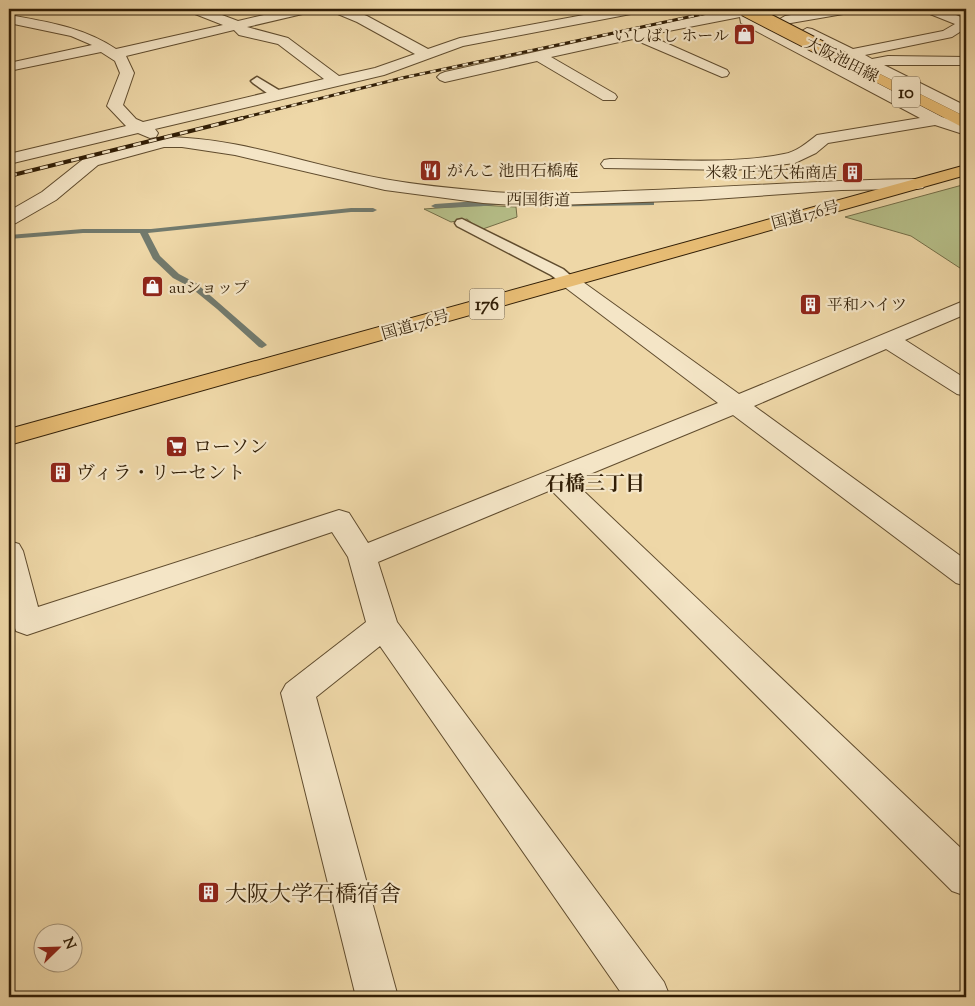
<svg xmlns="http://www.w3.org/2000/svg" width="975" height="1006" viewBox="0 0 975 1006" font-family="'Sorts Mill Goudy','Noto Serif JP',serif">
<rect width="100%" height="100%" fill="#eed7a7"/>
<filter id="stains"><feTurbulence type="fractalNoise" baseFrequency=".004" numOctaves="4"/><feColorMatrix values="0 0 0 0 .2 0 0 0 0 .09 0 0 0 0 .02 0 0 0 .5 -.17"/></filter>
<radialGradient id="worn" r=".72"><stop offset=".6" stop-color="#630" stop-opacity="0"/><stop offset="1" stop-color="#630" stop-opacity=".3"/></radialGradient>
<path fill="#b6bf89" stroke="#746e48" d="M435 9H503C479 13 458 18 435 9Z
M966 184V272L911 236 845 217Z
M479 205 516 207 517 217 480 230 467 219 451 222 424 209Z"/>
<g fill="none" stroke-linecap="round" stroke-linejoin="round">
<path fill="#727a6d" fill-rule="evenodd" d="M478 201 497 202 501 204C497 206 445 208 435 208L431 206 435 204Z
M651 201H654V205L530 207 526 205 530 203Z
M351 208H373L377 210 373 212H351L148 233 160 256 179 274 196 283 265 343 267 345 262 348 259 347 217 309 190 287 173 278 153 259 140 233H83L9 239V235L83 229H151Z"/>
<defs>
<path id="lane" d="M257 77 282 92 284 95 282 98H274L253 83 251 81Z
M462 219 563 269 577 281 575 284H563L551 275 457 226 455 223 457 220Z"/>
<path id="street" d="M189 9H206L238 21 290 9H312L311 12 247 27 288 38 339 76 375 68 415 54 357 22 333 12 332 9H349L367 16 428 49 460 38 616 9H643L636 13 463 46 384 75 155 129 158 133 156 137 150 138 138 133 9 164V154L126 126 107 106 120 73 115 61 101 52 9 71V63L92 45 71 36 9 23V15C48 22 83 27 116 49L223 25 190 12ZM234 30 239 35 278 44 324 79 143 122 136 119 123 105 134 73 126 56Z
M753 9 755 11 753 18 942 117 966 125V135L935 125 828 143 816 153 795 163 736 170 604 168 601 164 604 160 610 159C663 159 732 165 784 154 796 152 807 143 817 135L920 118 741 23 740 17 648 35 727 70 729 73 727 76 722 77 633 39 551 57 615 94 617 97 615 100H603L537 61 445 82 440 80 437 77 440 74 445 72 688 18 730 10Z
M827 9H856L849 13 785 24 778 20 785 16Z
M924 9H941L966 19V28L952 37 865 55 872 59 888 56 966 57V65H884L966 106V117L802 35 800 32 807 28 812 29 853 49 943 31 955 24 925 12Z
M164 137C239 137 311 166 384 179 417 185 450 188 483 191 530 196 577 193 624 191 722 188 819 180 917 179L923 180 926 184 923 188 917 189 841 190 700 200 527 206 483 203 385 190 235 155 182 147H164L98 165 56 200 16 223 9 225V211L42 192 86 157Z
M569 275 576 277 739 394 966 300V314L905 340 966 379V396L957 394 886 349 754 406 966 560V586L956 583 733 415 573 481 966 853V896L952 891 551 490 378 562 397 622 664 982 670 997H624L380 646 316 697 398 997H356L281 693 286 684 366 622 348 557 332 532 27 635 16 631 9 611V541L19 544 23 551 38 607 339 510 349 513 368 543 718 403 562 285 558 281 562 277Z"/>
<path id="primary" d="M846 57 966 117V128L960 126 841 64 839 61 841 58Z"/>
<path id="highway" d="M966 165V175L9 445V429Z"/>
</defs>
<use href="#lane" stroke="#604c2e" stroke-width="3"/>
<use href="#street" stroke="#604c2e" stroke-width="2"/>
<use href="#primary" stroke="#311e06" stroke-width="2"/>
<use href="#highway" stroke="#311e06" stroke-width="2"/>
<use href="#lane" fill="#f4e5c6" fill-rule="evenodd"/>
<use href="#street" fill="#f4e5c6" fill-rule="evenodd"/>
<use href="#primary" fill="#e7bc74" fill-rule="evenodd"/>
<use href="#highway" fill="#e7bc74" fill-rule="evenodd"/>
<defs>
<path id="rail-far1" d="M238 119 402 78 726 9"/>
<path id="rail" d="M9 176 243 118"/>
</defs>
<use href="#rail-far1" stroke="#311e06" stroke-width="3"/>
<use href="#rail" stroke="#311e06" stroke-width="4"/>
<use href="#rail-far1" stroke="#f4e5c6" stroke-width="2" stroke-dasharray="5.5" stroke-linecap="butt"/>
<use href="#rail" stroke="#f4e5c6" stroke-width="2.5" stroke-dasharray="8" stroke-linecap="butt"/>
<defs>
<path id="primary-bridge" d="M745 9 846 61"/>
</defs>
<use href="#primary-bridge" stroke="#311e06" stroke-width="16" stroke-linecap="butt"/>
<use href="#primary-bridge" stroke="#e7bc74" stroke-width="14"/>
</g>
<defs>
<symbol id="shop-square" viewBox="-11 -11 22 22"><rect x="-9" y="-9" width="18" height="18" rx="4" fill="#8f2418" stroke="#f4e5c6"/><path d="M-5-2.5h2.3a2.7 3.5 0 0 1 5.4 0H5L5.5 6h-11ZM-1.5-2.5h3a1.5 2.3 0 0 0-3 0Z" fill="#fff"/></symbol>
<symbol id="restaurant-square" viewBox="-11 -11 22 22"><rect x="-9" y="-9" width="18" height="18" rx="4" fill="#8f2418" stroke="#f4e5c6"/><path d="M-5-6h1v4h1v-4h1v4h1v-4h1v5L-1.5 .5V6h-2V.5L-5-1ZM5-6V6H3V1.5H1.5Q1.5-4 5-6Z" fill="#fff"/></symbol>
<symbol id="building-square" viewBox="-11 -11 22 22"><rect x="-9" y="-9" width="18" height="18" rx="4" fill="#8f2418" stroke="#f4e5c6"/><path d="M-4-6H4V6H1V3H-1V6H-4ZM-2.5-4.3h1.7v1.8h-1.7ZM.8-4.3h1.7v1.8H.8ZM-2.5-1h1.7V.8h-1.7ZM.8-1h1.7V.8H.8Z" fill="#fff"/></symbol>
<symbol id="supermarket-square" viewBox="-11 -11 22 22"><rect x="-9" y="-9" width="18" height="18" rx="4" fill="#8f2418" stroke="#f4e5c6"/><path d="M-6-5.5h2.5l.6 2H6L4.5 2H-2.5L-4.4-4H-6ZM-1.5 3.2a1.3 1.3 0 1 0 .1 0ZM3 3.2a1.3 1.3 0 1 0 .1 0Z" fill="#fff"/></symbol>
</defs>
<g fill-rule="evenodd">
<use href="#shop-square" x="732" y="22" width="25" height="25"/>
<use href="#restaurant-square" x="418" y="158" width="25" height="25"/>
<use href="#building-square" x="840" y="160" width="25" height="25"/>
<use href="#shop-square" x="140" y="274" width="25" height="25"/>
<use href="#building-square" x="798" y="292" width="25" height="25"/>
<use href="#supermarket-square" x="164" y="434" width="25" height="25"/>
<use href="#building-square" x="48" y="460" width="25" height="25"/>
<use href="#building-square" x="196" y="880" width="25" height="25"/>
</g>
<g text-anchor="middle" stroke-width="4.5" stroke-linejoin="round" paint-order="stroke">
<g font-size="16" fill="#311e06" stroke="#f4e5c6" text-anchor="start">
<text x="729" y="41" text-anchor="end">いしばし ホール</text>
<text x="447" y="176">がんこ 池田石橋庵</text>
<text x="837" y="178" text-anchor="end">米穀 正光大祐商店</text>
<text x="169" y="293">auショップ</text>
<text x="827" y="310">平和ハイツ</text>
</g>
<g font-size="16" fill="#311e06" stroke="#f4e5c6">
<text transform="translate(842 59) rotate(27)" y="6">大阪池田線</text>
<text transform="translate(538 199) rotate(1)" y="6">西国街道</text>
<text transform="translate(805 214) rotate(-15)" y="6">国道176号</text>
<text transform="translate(415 324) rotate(-16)" y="6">国道176号</text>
</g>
<g fill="#f4e5c6" stroke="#6c5a40" stroke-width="1">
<rect x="892" y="76.5" width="28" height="31" rx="4"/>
<rect x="469.5" y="288.5" width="35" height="31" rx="4"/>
</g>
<g font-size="18" font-weight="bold" fill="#311e06">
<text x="906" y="98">10</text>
<text x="487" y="310">176</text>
</g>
<g font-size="19" fill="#311e06" stroke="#f4e5c6" text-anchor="start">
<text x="193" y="453">ローソン</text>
<text x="76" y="479">ヴィラ・リーセント</text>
</g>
<g font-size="20" font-weight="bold" fill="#311e06" stroke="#f4e5c6">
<text x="595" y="490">石橋三丁目</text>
</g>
<g font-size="22" fill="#311e06" stroke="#f4e5c6" text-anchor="start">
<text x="225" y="901">大阪大学石橋宿舎</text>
</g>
</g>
<rect width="975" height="1006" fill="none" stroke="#eed7a7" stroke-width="30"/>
<rect x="10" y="10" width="955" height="986" fill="none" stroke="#311e06" stroke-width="2.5"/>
<rect x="15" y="15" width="945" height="976" fill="none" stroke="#311e06"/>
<g transform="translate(58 948) rotate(67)"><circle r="24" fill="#f4e5c6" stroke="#a69579"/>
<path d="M0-4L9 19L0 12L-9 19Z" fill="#8f2418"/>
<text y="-8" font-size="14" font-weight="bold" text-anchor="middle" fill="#311e06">N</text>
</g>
<rect width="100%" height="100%" filter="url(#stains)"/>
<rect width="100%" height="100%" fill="url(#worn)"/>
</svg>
